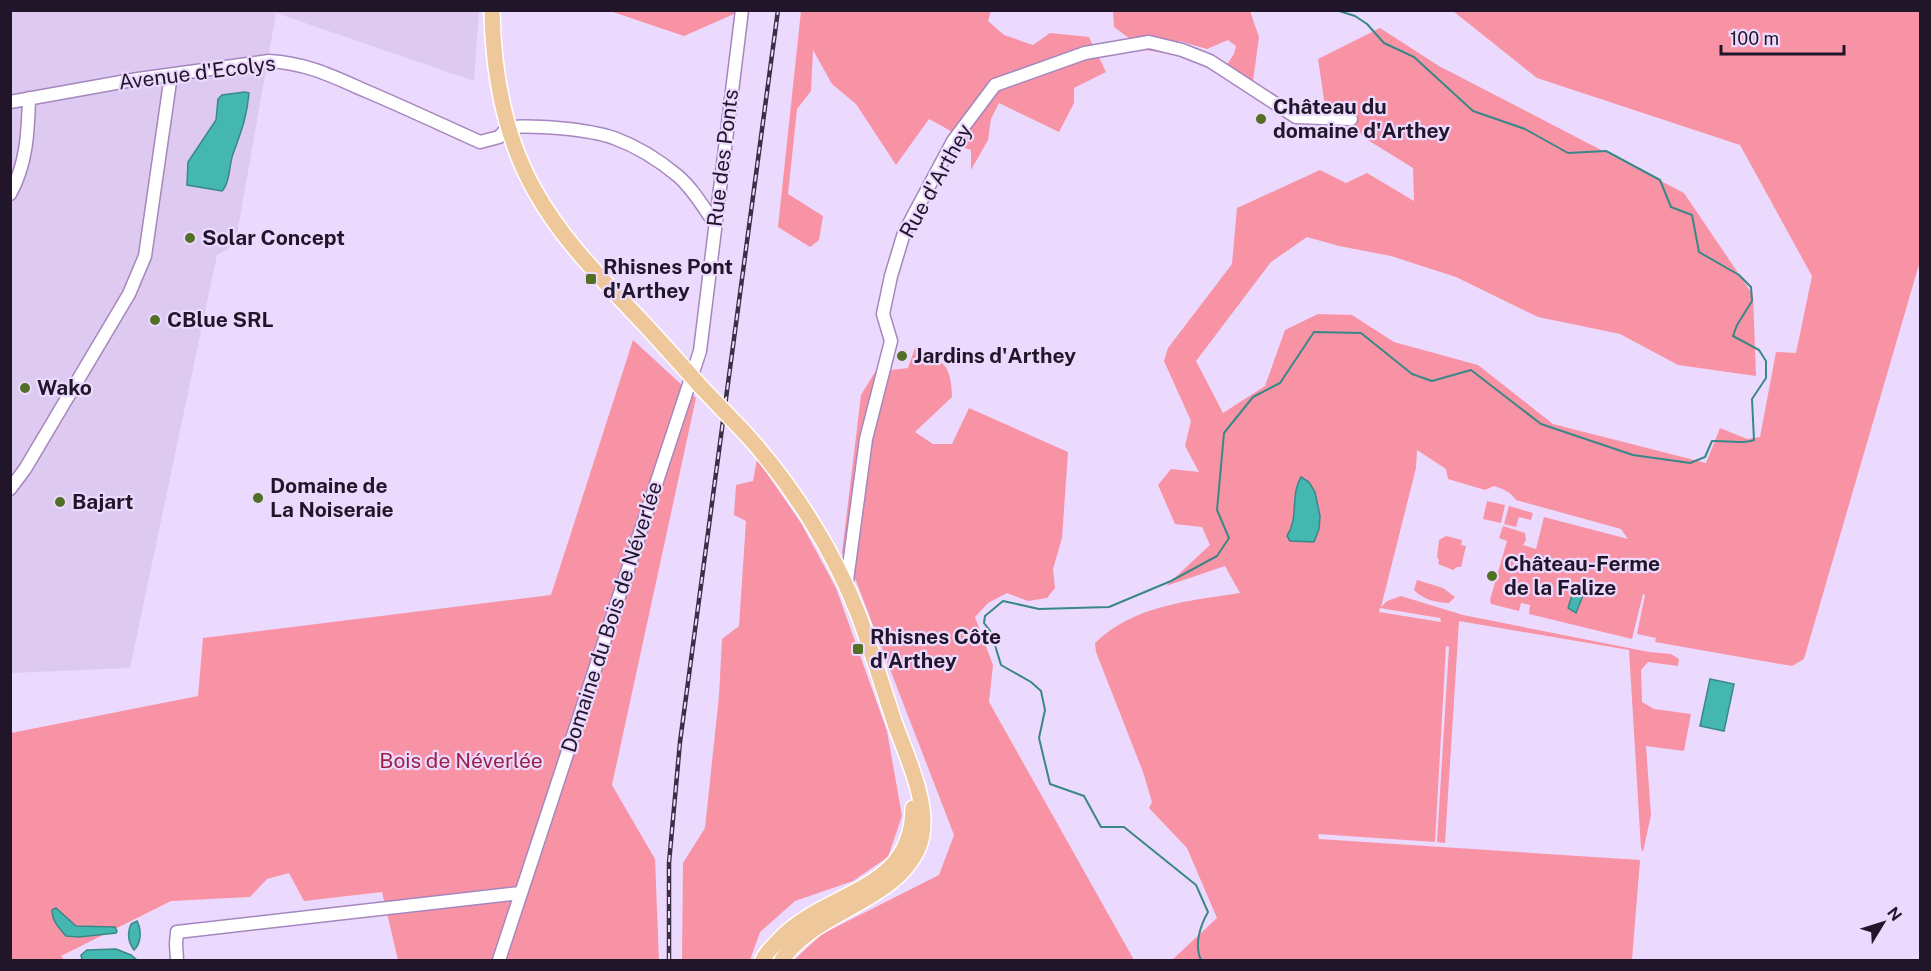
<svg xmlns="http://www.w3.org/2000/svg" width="1931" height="971" viewBox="0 0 1931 971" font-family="'Public Sans',sans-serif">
<rect width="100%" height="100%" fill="#ecd9fe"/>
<path fill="#dec9f1" d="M10 11H479L474 81 276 13 235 245 217 255 130 668 11 673Z"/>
<path fill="#f893a5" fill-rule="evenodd" d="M610 11 734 10V14L684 36Z
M801 11H991L988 21 1004 35 1033 45 1050 33 1089 37 1106 72 1074 88V103L1059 132 999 103 991 119 988 140 971 170V150L965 148 960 136 929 119 896 165 856 104 832 84 813 50 811 91 797 109 788 194 823 216 819 240 810 247 778 227Z
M1113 11H1250L1259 37 1253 81 1234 83 1220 75 1234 54 1236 46 1228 40 1207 49 1179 41 1170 54 1145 50 1114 27Z
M1453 11H1920V261L1804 659 1792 666 1655 642 1656 638 1637 634 1645 595 1643 594 1632 639 1529 614 1530 605 1521 603 1519 611 1491 604 1490 600 1507 541 1499 538 1503 526 1525 533 1526 540 1523 545 1536 549 1544 517 1628 539 1621 529 1516 500C1510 492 1504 489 1494 486L1485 490 1448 479 1446 469 1417 450 1416 468 1381 607 1387 601 1401 596 1463 615 1649 652 1671 654 1679 659 1678 666 1648 662 1641 670 1642 702 1654 709 1691 714 1684 751 1646 746 1651 815 1643 852 1641 848 1629 650 1459 621 1445 843 1437 842 1449 647 1446 646 1435 842 1318 834 1319 839 1640 860 1632 960H1172L1217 918 1187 848 1149 808 1152 802 1143 772 1096 652 1095 643C1134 605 1189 601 1240 593L1225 566 1166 586 1210 545 1202 527 1175 524 1158 485 1171 469 1199 472 1185 446 1191 421 1164 361 1168 348 1232 264 1237 208 1320 170 1346 183 1367 173 1414 201 1413 168 1363 137 1349 115 1326 113 1318 59 1380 28 1439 66 1684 193 1753 295 1756 376 1678 365 1620 334 1538 317 1456 277 1391 256 1339 246 1307 237 1271 262 1196 361 1223 413 1265 386 1285 330 1318 314 1352 315 1394 342 1478 365 1553 424 1706 463 1720 428 1747 439 1760 437 1776 352 1796 353 1812 276 1740 145 1537 78ZM1297 483 1320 516 1287 536 1293 528ZM1380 608 1440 618 1441 622 1379 612Z
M633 340 696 398 612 785 655 859 659 960H398L382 892 304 901 289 873 267 879 250 897 171 901 61 956 64 960H11V733L198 696 203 638 551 595Z
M915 348C944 362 951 363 952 397L915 432 933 444H952L969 408 1068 452 1062 538 1053 569 1055 588 1047 598 1028 601 1007 593 988 603 975 617 993 665 989 702 1134 960H794L822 934 939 875 954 835 856 581 842 553 861 395 875 372 908 368Z
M757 459 801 523 836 588 887 731 902 816 888 857 853 881 795 901 760 932 750 960H682L683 863 705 828 719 696 722 639 739 626 746 521 734 515 736 485 753 481Z
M1487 501 1505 505 1501 523 1483 519Z
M1509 506 1533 513 1531 520 1519 517 1516 527 1504 524Z
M1446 536 1462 540 1461 545 1466 546 1461 567H1457L1453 570 1438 564 1439 560 1437 557 1439 540Z
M1417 580 1443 588 1455 597 1449 603C1437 603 1422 599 1414 590Z"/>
<path fill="#44b8b0" stroke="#3a8788" stroke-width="1.5" d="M245 92 249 93C247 117 241 132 233 154 229 165 230 183 222 191L187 185 188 162 216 120 218 99 222 95Z
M1301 477 1309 482 1315 492 1320 516 1319 529 1314 542 1290 541 1287 536C1299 518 1290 495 1301 477Z
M1576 588 1583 590 1584 593 1576 613 1568 608 1574 589Z
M1710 679 1734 684 1724 731 1700 726Z
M56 908 76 926 115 927 117 931 116 933 79 937 66 936C59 928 52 921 52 910Z
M137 921C142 930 141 944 134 950 128 942 127 933 131 924Z
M116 949 131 955 137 960H82L81 955 87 950Z"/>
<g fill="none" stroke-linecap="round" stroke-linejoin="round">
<path stroke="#3a8788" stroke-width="2" d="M1201 960C1194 945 1200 926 1208 912L1196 885 1124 827H1101L1084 796 1050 784 1039 738 1045 710 1041 691 1031 682 1001 665 991 632 984 623 985 616 1003 601 1039 609 1109 607 1171 581 1217 556 1229 538 1217 510 1224 433 1253 397 1280 383 1314 332 1361 333 1412 374 1432 381 1471 370 1541 424 1633 455 1690 463 1705 457 1712 441C1728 440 1740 445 1754 440L1752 399 1766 378V361L1759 350 1733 336 1737 325 1752 301 1751 287 1739 275 1699 252 1692 215 1671 207 1660 180 1606 151 1568 153 1525 129 1473 111 1414 57 1384 43 1367 24 1355 16 1336 10"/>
<defs>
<path id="minor" d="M10 102 138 79 269 61C306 63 332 76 366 91 404 107 442 125 480 142L499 137 508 127C536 125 588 129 614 138 636 146 660 161 678 176 693 189 704 208 715 224
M10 194C27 164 28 131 29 98
M10 489 25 469 129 294 145 256 171 75
M846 588 866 439 891 341 883 314 891 276 904 233 953 141 995 85 1085 53 1149 42 1182 50 1210 61 1296 117 1351 119
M177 960 176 944 177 932 520 893
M499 960 700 351 742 10"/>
<path id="major" d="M492 10C493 74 504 136 535 191 560 236 595 272 630 309 654 334 678 361 701 387
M744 432C791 483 834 551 859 616 872 652 883 688 895 724 907 757 933 811 919 846 897 902 814 911 782 960
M763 960C766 952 774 946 780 939 828 889 912 893 913 808"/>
</defs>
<use href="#minor" stroke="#a586bf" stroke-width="15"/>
<use href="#major" stroke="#fff" stroke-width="18"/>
<use href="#minor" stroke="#fff" stroke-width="12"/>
<use href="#major" stroke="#eec79a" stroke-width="15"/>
<defs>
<path id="rail" d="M669 960V863L680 742 778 10"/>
</defs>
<use href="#rail" stroke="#3b2f46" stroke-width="4.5"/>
<use href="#rail" stroke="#ecd9fe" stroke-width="2" stroke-dasharray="7" stroke-linecap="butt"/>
<defs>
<path id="major-bridge" d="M701 387 744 432"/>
</defs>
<use href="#major-bridge" stroke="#fff" stroke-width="18" stroke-linecap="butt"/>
<use href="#major-bridge" stroke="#eec79a" stroke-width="15"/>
</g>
<g fill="#517026" stroke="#ecd9fe" stroke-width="2">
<circle cx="1261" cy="119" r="6"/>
<circle cx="190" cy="238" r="6"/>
<rect x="585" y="273" width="12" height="12" rx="3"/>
<circle cx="155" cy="320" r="6"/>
<circle cx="902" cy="356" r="6"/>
<circle cx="25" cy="388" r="6"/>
<circle cx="258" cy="498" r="6"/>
<circle cx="60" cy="502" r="6"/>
<circle cx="1492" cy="576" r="6"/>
<rect x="852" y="643" width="12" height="12" rx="3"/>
</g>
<g text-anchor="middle" stroke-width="4.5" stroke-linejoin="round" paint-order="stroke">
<g font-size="21" fill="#21152a" stroke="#ecd9fe">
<text transform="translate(197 73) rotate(-7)" y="7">Avenue d'Ecolys</text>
<text transform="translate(723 158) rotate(-83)" y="7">Rue des Ponts</text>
<text transform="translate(936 181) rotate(-61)" y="7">Rue d'Arthey</text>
<text transform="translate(612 617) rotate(-72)" y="7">Domaine du Bois de Néverlée</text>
</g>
<g font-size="21" font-weight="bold" fill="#21152a" stroke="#ecd9fe" text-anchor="start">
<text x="1273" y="114">Château du<tspan x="1273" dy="24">domaine d'Arthey</tspan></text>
<text x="202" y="245">Solar Concept</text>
<text x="603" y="274">Rhisnes Pont<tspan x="603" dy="24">d'Arthey</tspan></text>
<text x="167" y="327">CBlue SRL</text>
<text x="914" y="363">Jardins d'Arthey</text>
<text x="37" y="395">Wako</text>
<text x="270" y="493">Domaine de<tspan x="270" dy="24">La Noiseraie</tspan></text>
<text x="72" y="509">Bajart</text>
<text x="1504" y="571">Château-Ferme<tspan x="1504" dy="24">de la Falize</tspan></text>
<text x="870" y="644">Rhisnes Côte<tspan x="870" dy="24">d'Arthey</tspan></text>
</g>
<g font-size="21" fill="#9b2045" stroke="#ecd9fe">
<text x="461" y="768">Bois de Néverlée</text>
</g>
</g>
<rect width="1931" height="971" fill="none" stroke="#21152a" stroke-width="24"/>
<g transform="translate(1883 923) rotate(52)" stroke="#ecd9fe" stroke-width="4.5" paint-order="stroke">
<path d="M0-4.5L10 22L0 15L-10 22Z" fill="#21152a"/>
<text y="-9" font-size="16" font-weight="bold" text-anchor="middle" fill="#21152a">N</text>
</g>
<path d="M1721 45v9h123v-9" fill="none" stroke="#21152a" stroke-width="3"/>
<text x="1730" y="45" font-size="18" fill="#21152a" stroke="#ecd9fe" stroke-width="4.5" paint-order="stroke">100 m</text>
</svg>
